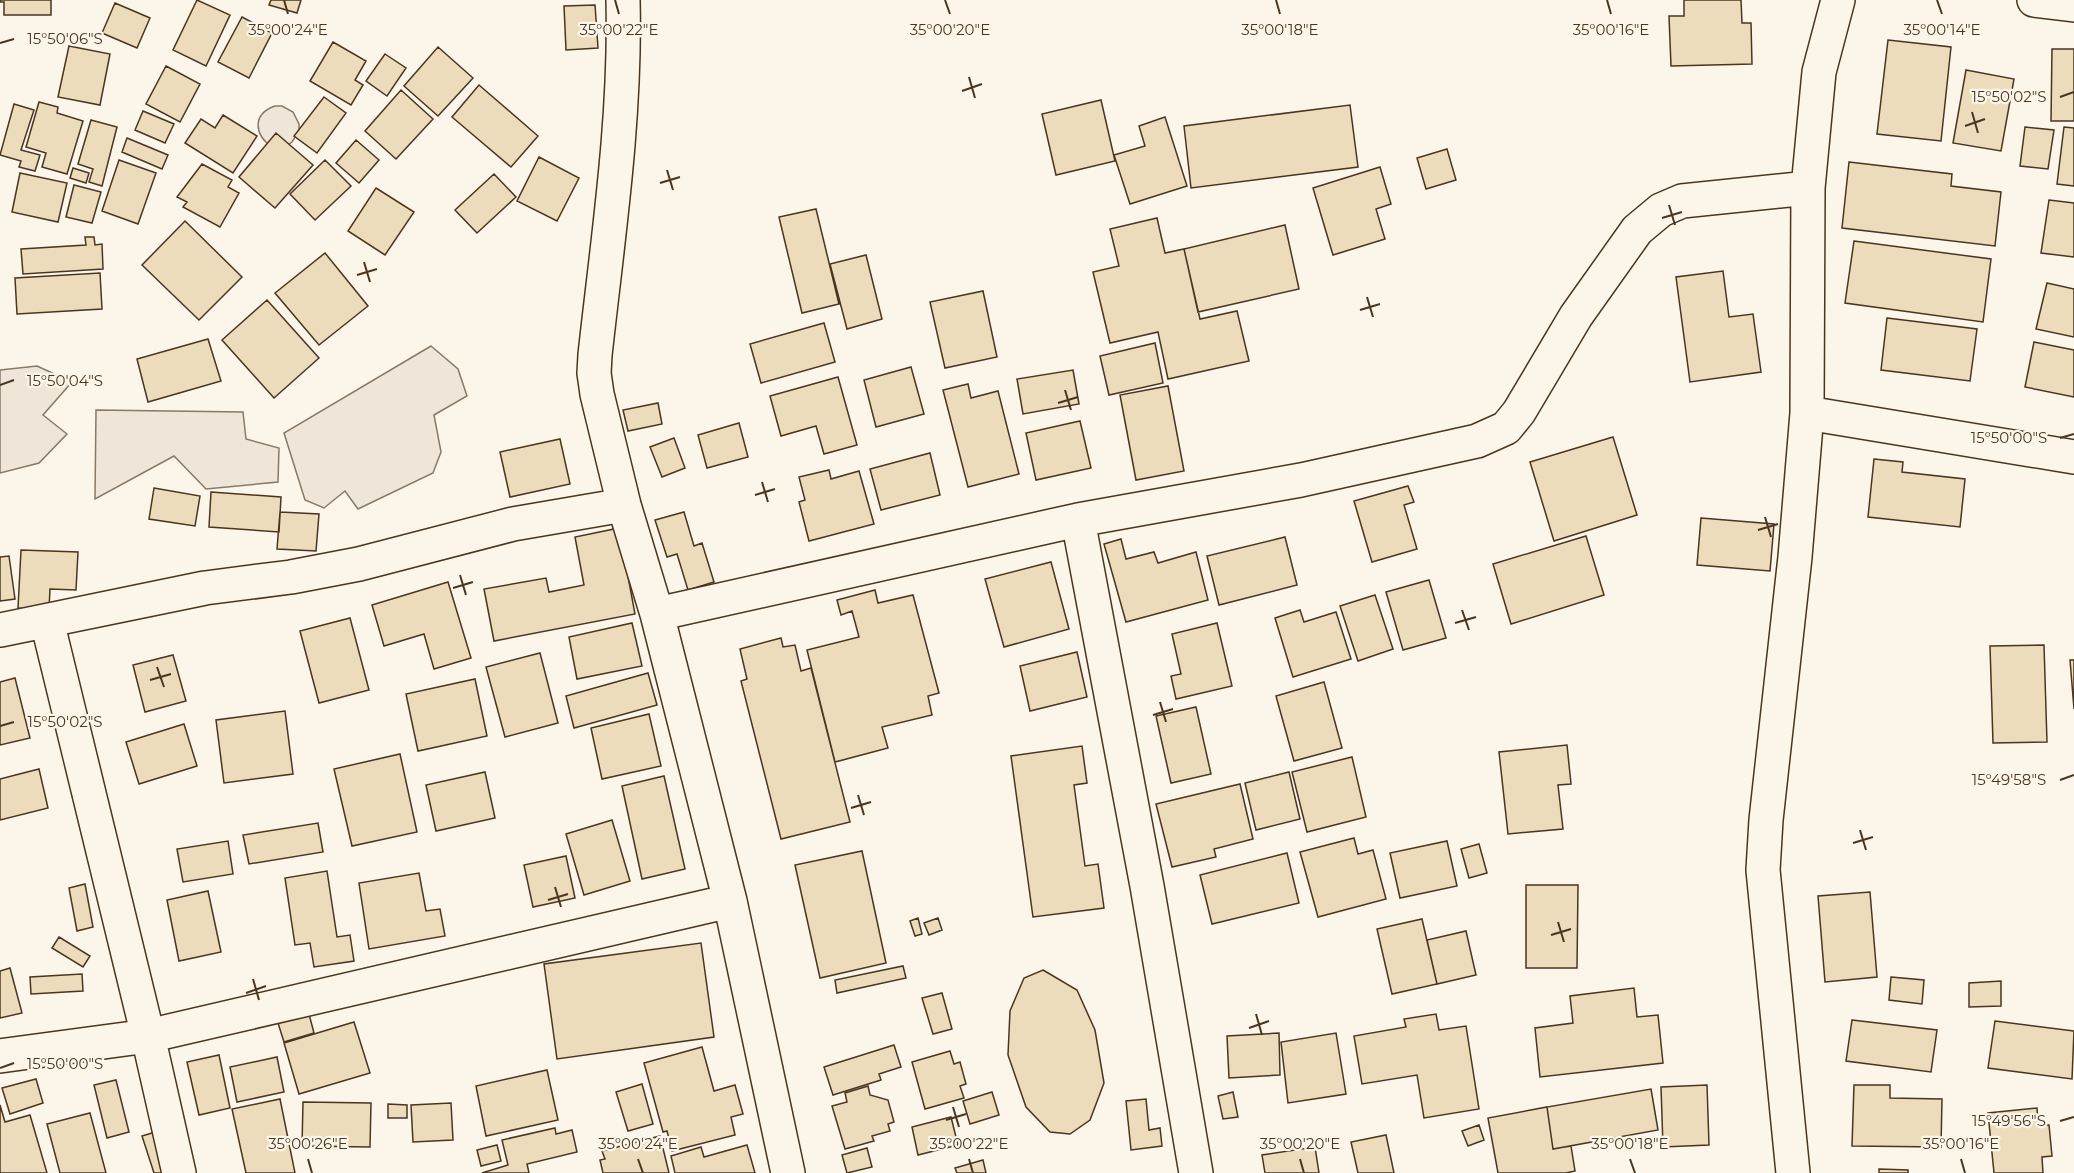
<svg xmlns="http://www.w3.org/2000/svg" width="2074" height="1173" viewBox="0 0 2074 1173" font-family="Montserrat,sans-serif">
<rect width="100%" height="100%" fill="#fbf6e9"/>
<path fill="#ede6d9" stroke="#887966" stroke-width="1.5" d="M275 106H282L293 112 299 124V131L292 142 286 146 272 147C254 135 252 114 275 106Z
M431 346 458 369 467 396 434 415 441 452 433 473 358 509 345 491 324 508 305 500 284 433Z
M37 366 72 382 43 415 67 434 39 463 0 473V370Z
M96 410 243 412 246 439 279 448 278 482 206 489 174 456 95 499Z"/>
<path fill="#ecdcbc" stroke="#4a3520" stroke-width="1.5" d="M0 0H51V15H4V2H0Z
M197 0 230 15 206 66 173 50Z
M271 0H301L297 13 269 5Z
M1684 0H1741L1742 23H1751L1752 64 1671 66 1669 16H1684Z
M115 3 150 18 137 48 102 33Z
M595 5 598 48 566 50 564 6Z
M242 17 272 33 249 78 218 62Z
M1888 40 1951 47 1941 141 1877 134Z
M333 42 366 61 355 80 363 85 351 105 310 81Z
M69 46 110 54 100 105 58 97Z
M438 47 473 78 438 116 404 86Z
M2052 49H2074V121H2051Z
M385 54 406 68 387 96 366 81Z
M166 66 200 84 180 122 146 104Z
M1966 70 2014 79 2001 151 1953 143Z
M479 85 538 136 511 167 452 117Z
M401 90 433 119 396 159 365 131Z
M324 97 346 113 317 153 294 136Z
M1101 100 1115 161 1056 175 1042 114Z
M39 102 58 107 57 113 83 121 67 174 42 167 46 153 26 147Z
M14 104 34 110 21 150 40 155 35 171 19 167 21 161 0 155Z
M1350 105 1358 167 1191 188 1184 126Z
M143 111 174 124 165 143 135 130Z
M223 115 257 136 233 173 185 143 201 119 215 128Z
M1165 117 1187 186 1130 204 1114 155 1145 146 1139 126Z
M91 120 117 127 102 186 89 182 93 169 78 164Z
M2025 127 2054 130 2048 169 2020 166Z
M2064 127 2074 128V186L2057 184Z
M276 133 313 165 275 208 239 177Z
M127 138 168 155 162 169 122 152Z
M356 140 379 160 359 183 336 163Z
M1447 149 1456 180 1426 189 1417 158Z
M539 157 579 178 557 221 517 201Z
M119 160 156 173 138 224 102 211Z
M325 160 351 186 315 220 290 194Z
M1849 162 1952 174 1951 186 2001 192 1995 246 1842 228Z
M202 164 232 180 228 187 239 193 220 227 183 207 187 202 177 197Z
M1380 167 1391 204 1376 209 1385 239 1333 255 1313 188Z
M73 168 89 173 86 183 70 178Z
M20 173 67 183 58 222 12 212Z
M494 174 516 197 477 233 455 210Z
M74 185 101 192 92 223 66 217Z
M376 188 414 212 385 255 348 231Z
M2049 200 2074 203V257L2041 253Z
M816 209 839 304 802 313 779 217Z
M1157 218 1165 253 1184 249 1200 319 1237 311 1249 361 1168 379 1158 332 1110 343 1093 272 1119 266 1110 229Z
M185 221 242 277 199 320 142 265Z
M1285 225 1299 289 1198 312 1184 249Z
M85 237H94L95 245 102 244 103 269 23 274 21 249 86 245Z
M1854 241 1991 259 1983 322 1845 303Z
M325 253 368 306 319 345 275 293Z
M866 255 882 319 847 329 830 264Z
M1723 271 1729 317 1753 314 1761 372 1690 382 1676 277Z
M100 273 102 309 17 314 15 278Z
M2047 283 2074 289V337L2036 329Z
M983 291 997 357 945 368 930 302Z
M267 300 319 358 274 398 222 340Z
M1887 318 1977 329 1970 381 1881 370Z
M824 323 835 362 761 383 750 344Z
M208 339 221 381 148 402 137 359Z
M2034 342 2074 350V397L2025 387Z
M1155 343 1163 383 1109 395 1100 356Z
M911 367 924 414 876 427 864 380Z
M1073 370 1079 404 1023 414 1017 379Z
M838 377 857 445 824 454 816 426 781 436 770 396Z
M968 384 971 398 998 391 1019 474 968 487 943 390Z
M1168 386 1184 471 1136 480 1120 395Z
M658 403 662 424 628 431 623 410Z
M1080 421 1091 468 1036 480 1026 433Z
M739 423 748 457 707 468 698 435Z
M1613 437 1637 515 1554 541 1530 462Z
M674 438 685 468 662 477 650 447Z
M560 439 570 484 510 497 500 452Z
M930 453 940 495 881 510 870 469Z
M1874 459 1903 462 1902 472 1965 479 1960 527 1868 517Z
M829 470 831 479 859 471 874 524 809 541 799 502 805 500 799 477Z
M1408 486 1414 502 1404 505 1417 549 1372 562 1354 501Z
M154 488 200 496 195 526 149 519Z
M211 492 281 497 279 532 209 527Z
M280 512 319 514 316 551 277 549Z
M684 512 694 546 702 543 714 582 688 590 677 554 667 557 655 520Z
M1701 518 1774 524 1770 571 1697 565Z
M619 528 635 614 494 641 484 589 546 578 549 592 584 585 575 537Z
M1586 536 1604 595 1511 624 1493 564Z
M1285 537 1297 585 1219 605 1207 556Z
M1121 539 1126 559 1154 552 1158 563 1196 552 1208 600 1126 622 1104 544Z
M21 550 78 552 76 590 50 589 49 609 18 608Z
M9 556 15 599 0 601V557Z
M1051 562 1069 629 1004 647 985 579Z
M1429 580 1446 638 1403 650 1386 592Z
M448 582 471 658 434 669 424 634 384 646 372 605Z
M875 590 878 603 913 595 939 693 928 696 932 715 882 727 888 748 835 762 807 650 859 637 852 611 841 615 837 600Z
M1375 595 1393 649 1358 661 1340 606Z
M1300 610 1304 622 1336 612 1351 659 1293 677 1275 618Z
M350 618 369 690 319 703 300 631Z
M632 623 642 666 577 679 569 637Z
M1217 623 1232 686 1176 699 1171 676 1181 674 1172 634Z
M781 638 783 647 795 645 801 671 811 668 850 822 781 839 741 681 747 679 740 649Z
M2044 645 2047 742 1993 743 1990 646Z
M1077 652 1087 697 1030 711 1020 666Z
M540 653 558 723 505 737 486 667Z
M173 655 186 701 145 712 133 665Z
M2070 660H2074V709Z
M648 673 657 705 574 728 566 696Z
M15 678 30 738 0 745V682Z
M475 679 487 736 418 751 406 694Z
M1324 682 1342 748 1294 761 1276 696Z
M1196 707 1211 774 1171 783 1156 716Z
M285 711 293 774 224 783 216 720Z
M649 714 661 766 602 779 591 728Z
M184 724 197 766 139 784 126 742Z
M1567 745 1571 784 1558 785 1563 829 1508 834 1499 752Z
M1082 746 1087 783 1074 785 1085 866 1098 864 1104 908 1033 917 1011 756Z
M400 754 417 832 352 846 334 769Z
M1352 757 1366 817 1307 832 1292 772Z
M39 769 48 808 0 820V779Z
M485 772 495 818 436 831 426 785Z
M1289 772 1300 819 1256 830 1245 783Z
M664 776 685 869 642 879 622 786Z
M1240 784 1253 839 1214 849 1216 857 1172 867 1156 804Z
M612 820 630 881 584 895 566 834Z
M318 823 323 852 249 864 243 835Z
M1354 838 1358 854 1373 850 1386 899 1318 917 1300 852Z
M228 841 233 874 183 882 177 849Z
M1447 841 1457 886 1400 898 1390 853Z
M1479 844 1487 873 1469 878 1461 849Z
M862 851 886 963 820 978 795 865Z
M1287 853 1299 903 1212 924 1200 875Z
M566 856 575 898 533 907 524 865Z
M327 871 337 937 350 935 354 961 314 967 310 943 295 945 285 878Z
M419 873 426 911 440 909 445 936 369 949 359 883Z
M85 884 93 927 77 931 69 888Z
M1526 885H1578L1577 968H1526Z
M208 891 221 952 179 961 167 900Z
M1870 892 1877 977 1825 982 1818 896Z
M918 918 922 934 915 936 910 921Z
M938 918 942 930 929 935 924 923Z
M1422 919 1437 984 1392 994 1377 929Z
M1466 931 1476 975 1437 984 1427 940Z
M59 937 90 956 83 967 52 948Z
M701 943 714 1037 557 1059 544 964Z
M903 966 906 978 837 993 835 980Z
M10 968 22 1013 0 1018V971Z
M1043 970 1077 990 1095 1030 1104 1083 1090 1120 1070 1134 1050 1132 1026 1107 1008 1055 1010 1011 1024 978Z
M82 974 83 991 31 994 30 977Z
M1891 977 1924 980 1922 1004 1889 1000Z
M2001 981V1006L1969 1007V983Z
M1634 988 1637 1017 1658 1015 1663 1063 1540 1077 1535 1028 1573 1023 1570 996Z
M942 993 952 1029 933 1034 922 998Z
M309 1014 314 1033 284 1042 278 1023Z
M1436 1014 1439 1030 1466 1026 1479 1109 1424 1118 1417 1075 1362 1084 1354 1036 1406 1027 1404 1019Z
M1852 1020 1937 1030 1931 1072 1846 1061Z
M1995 1021 2074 1031 2072 1079 1988 1068Z
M354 1022 370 1073 299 1094 284 1043Z
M1279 1033 1280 1075 1229 1078 1227 1036Z
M1336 1033 1346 1094 1288 1103 1281 1042Z
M894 1045 901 1067 879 1074 881 1080 833 1095 824 1067Z
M702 1047 714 1091 735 1085 743 1114 731 1117 735 1135 672 1151 667 1131 663 1132 644 1063Z
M950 1051 954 1064 960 1062 966 1084 960 1086 964 1098 925 1109 912 1062Z
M219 1055 230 1108 199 1115 187 1062Z
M277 1057 284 1092 237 1102 230 1067Z
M547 1070 558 1120 486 1136 476 1086Z
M36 1079 43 1103 10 1114 2 1088Z
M116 1080 129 1132 107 1138 94 1085Z
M642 1084 653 1124 628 1131 616 1092Z
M1707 1085 1709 1145 1663 1147 1661 1087Z
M1854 1085H1890V1098L1942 1099 1941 1147 1852 1146Z
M868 1086 870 1095 888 1100 894 1122 888 1124 890 1131 872 1136 874 1141 845 1149 832 1106 847 1102 845 1093Z
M1651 1089 1658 1130 1553 1149 1547 1107Z
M992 1092 999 1115 970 1124 963 1101Z
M1233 1092 1238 1117 1223 1119 1218 1096Z
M280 1099 295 1173H246L232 1109Z
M1146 1099 1149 1130 1160 1128 1162 1146 1131 1150 1126 1101Z
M303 1102 371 1103 370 1147 302 1146Z
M451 1103 453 1140 413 1142 411 1105Z
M388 1104 407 1105V1118H388Z
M0 1105 5 1122 30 1115 47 1173H0Z
M1547 1107 1553 1149 1571 1146 1575 1171 1566 1173H1498L1488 1118Z
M2037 1108 2038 1125H2049L2052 1156 2042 1157 2043 1173H1994L1988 1113Z
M90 1113 106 1173H60L47 1124Z
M951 1117 958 1145 918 1155 912 1127Z
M1479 1125 1484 1140 1468 1146 1462 1131Z
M555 1128 556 1134 572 1130 577 1152 527 1164 529 1173H482L508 1165 502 1140Z
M162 1130 176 1173H154L142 1136Z
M1386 1135 1394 1173H1358L1351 1142Z
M660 1136 669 1173H603L600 1160 605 1159 602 1151Z
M497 1145 501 1161 481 1166 477 1150Z
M747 1145 755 1173H675L671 1156 701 1147 704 1157Z
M1315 1147 1319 1173H1265L1262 1155Z
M867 1148 872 1167 847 1173 842 1155Z
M983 1160 986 1173H957L955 1168Z
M1879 1169 1908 1170V1173H1879Z"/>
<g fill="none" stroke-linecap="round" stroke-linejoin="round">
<defs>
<path id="minor" d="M623 0C626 119 608 237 595 355L594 373 597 394 624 505 657 614 730 901 788 1173
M2034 0 2074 5
M1807 413 2074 457
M1078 520 1147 886 1196 1173
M657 614 1078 520 1301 480 1477 441 1506 428 1519 412 1576 316 1637 230 1661 210 1682 201 1808 188
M47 621 148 1036 179 1173
M0 630 205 588 291 577 359 564 513 524 624 505
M0 1056 148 1036 730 901
M1793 1173 1763 870 1766 820 1795 557 1807 413 1808 188 1819 72 1838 0"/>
</defs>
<use href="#minor" stroke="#4a3520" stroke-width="36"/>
<use href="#minor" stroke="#fbf6e9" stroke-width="33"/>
</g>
<path fill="none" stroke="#4a3520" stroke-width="2" d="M284 0 288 14M615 0 619 14M945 0 950 14M1276 0 1280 14M1607 0 1611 14M1937 0 1942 14M0 43 14 39M969 77 975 98M962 91 982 84M2060 97 2074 92M1972 112 1978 133M1965 126 1985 119M667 170 673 190M660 183 680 177M1669 205 1675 225M1662 218 1682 212M364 262 370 282M357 275 377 269M1367 297 1373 317M1360 310 1380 304M0 385 14 380M1065 390 1071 410M1058 403 1078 397M2060 438 2074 434M762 482 768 502M755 495 775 489M1765 517 1771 537M1758 530 1778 524M460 575 466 595M453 588 473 582M1462 610 1469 630M1455 623 1476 617M157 667 164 687M150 680 171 674M1160 702 1166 722M1153 715 1173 709M0 726 14 722M2060 780 2074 775M858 795 864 815M851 808 871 802M1860 830 1866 850M1853 843 1873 837M555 887 561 907M548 900 568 894M1558 922 1564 942M1551 935 1571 929M253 979 259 1000M246 993 266 986M1256 1014 1262 1035M1249 1028 1269 1021M0 1068 14 1063M953 1107 959 1127M946 1120 966 1114M2060 1121 2074 1117M308 1159 312 1173M638 1159 643 1173M969 1159 973 1173M1300 1159 1304 1173M1630 1159 1635 1173M1961 1159 1965 1173"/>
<g font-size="15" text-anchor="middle" fill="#4a3520" stroke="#fbf6e9" stroke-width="4.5" stroke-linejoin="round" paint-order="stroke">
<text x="288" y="35">35°00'24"E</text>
<text x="619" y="35">35°00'22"E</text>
<text x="950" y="35">35°00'20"E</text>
<text x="1280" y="35">35°00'18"E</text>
<text x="1611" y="35">35°00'16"E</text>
<text x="1942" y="35">35°00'14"E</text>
<text x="65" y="44">15°50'06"S</text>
<text x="2009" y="102">15°50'02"S</text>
<text x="65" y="386">15°50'04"S</text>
<text x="2009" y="443">15°50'00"S</text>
<text x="65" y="727">15°50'02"S</text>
<text x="2009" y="785">15°49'58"S</text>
<text x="65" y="1069">15°50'00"S</text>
<text x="2009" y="1126">15°49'56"S</text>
<text x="308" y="1149">35°00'26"E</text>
<text x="638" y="1149">35°00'24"E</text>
<text x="969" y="1149">35°00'22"E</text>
<text x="1300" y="1149">35°00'20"E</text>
<text x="1630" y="1149">35°00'18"E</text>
<text x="1961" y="1149">35°00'16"E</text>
</g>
</svg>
